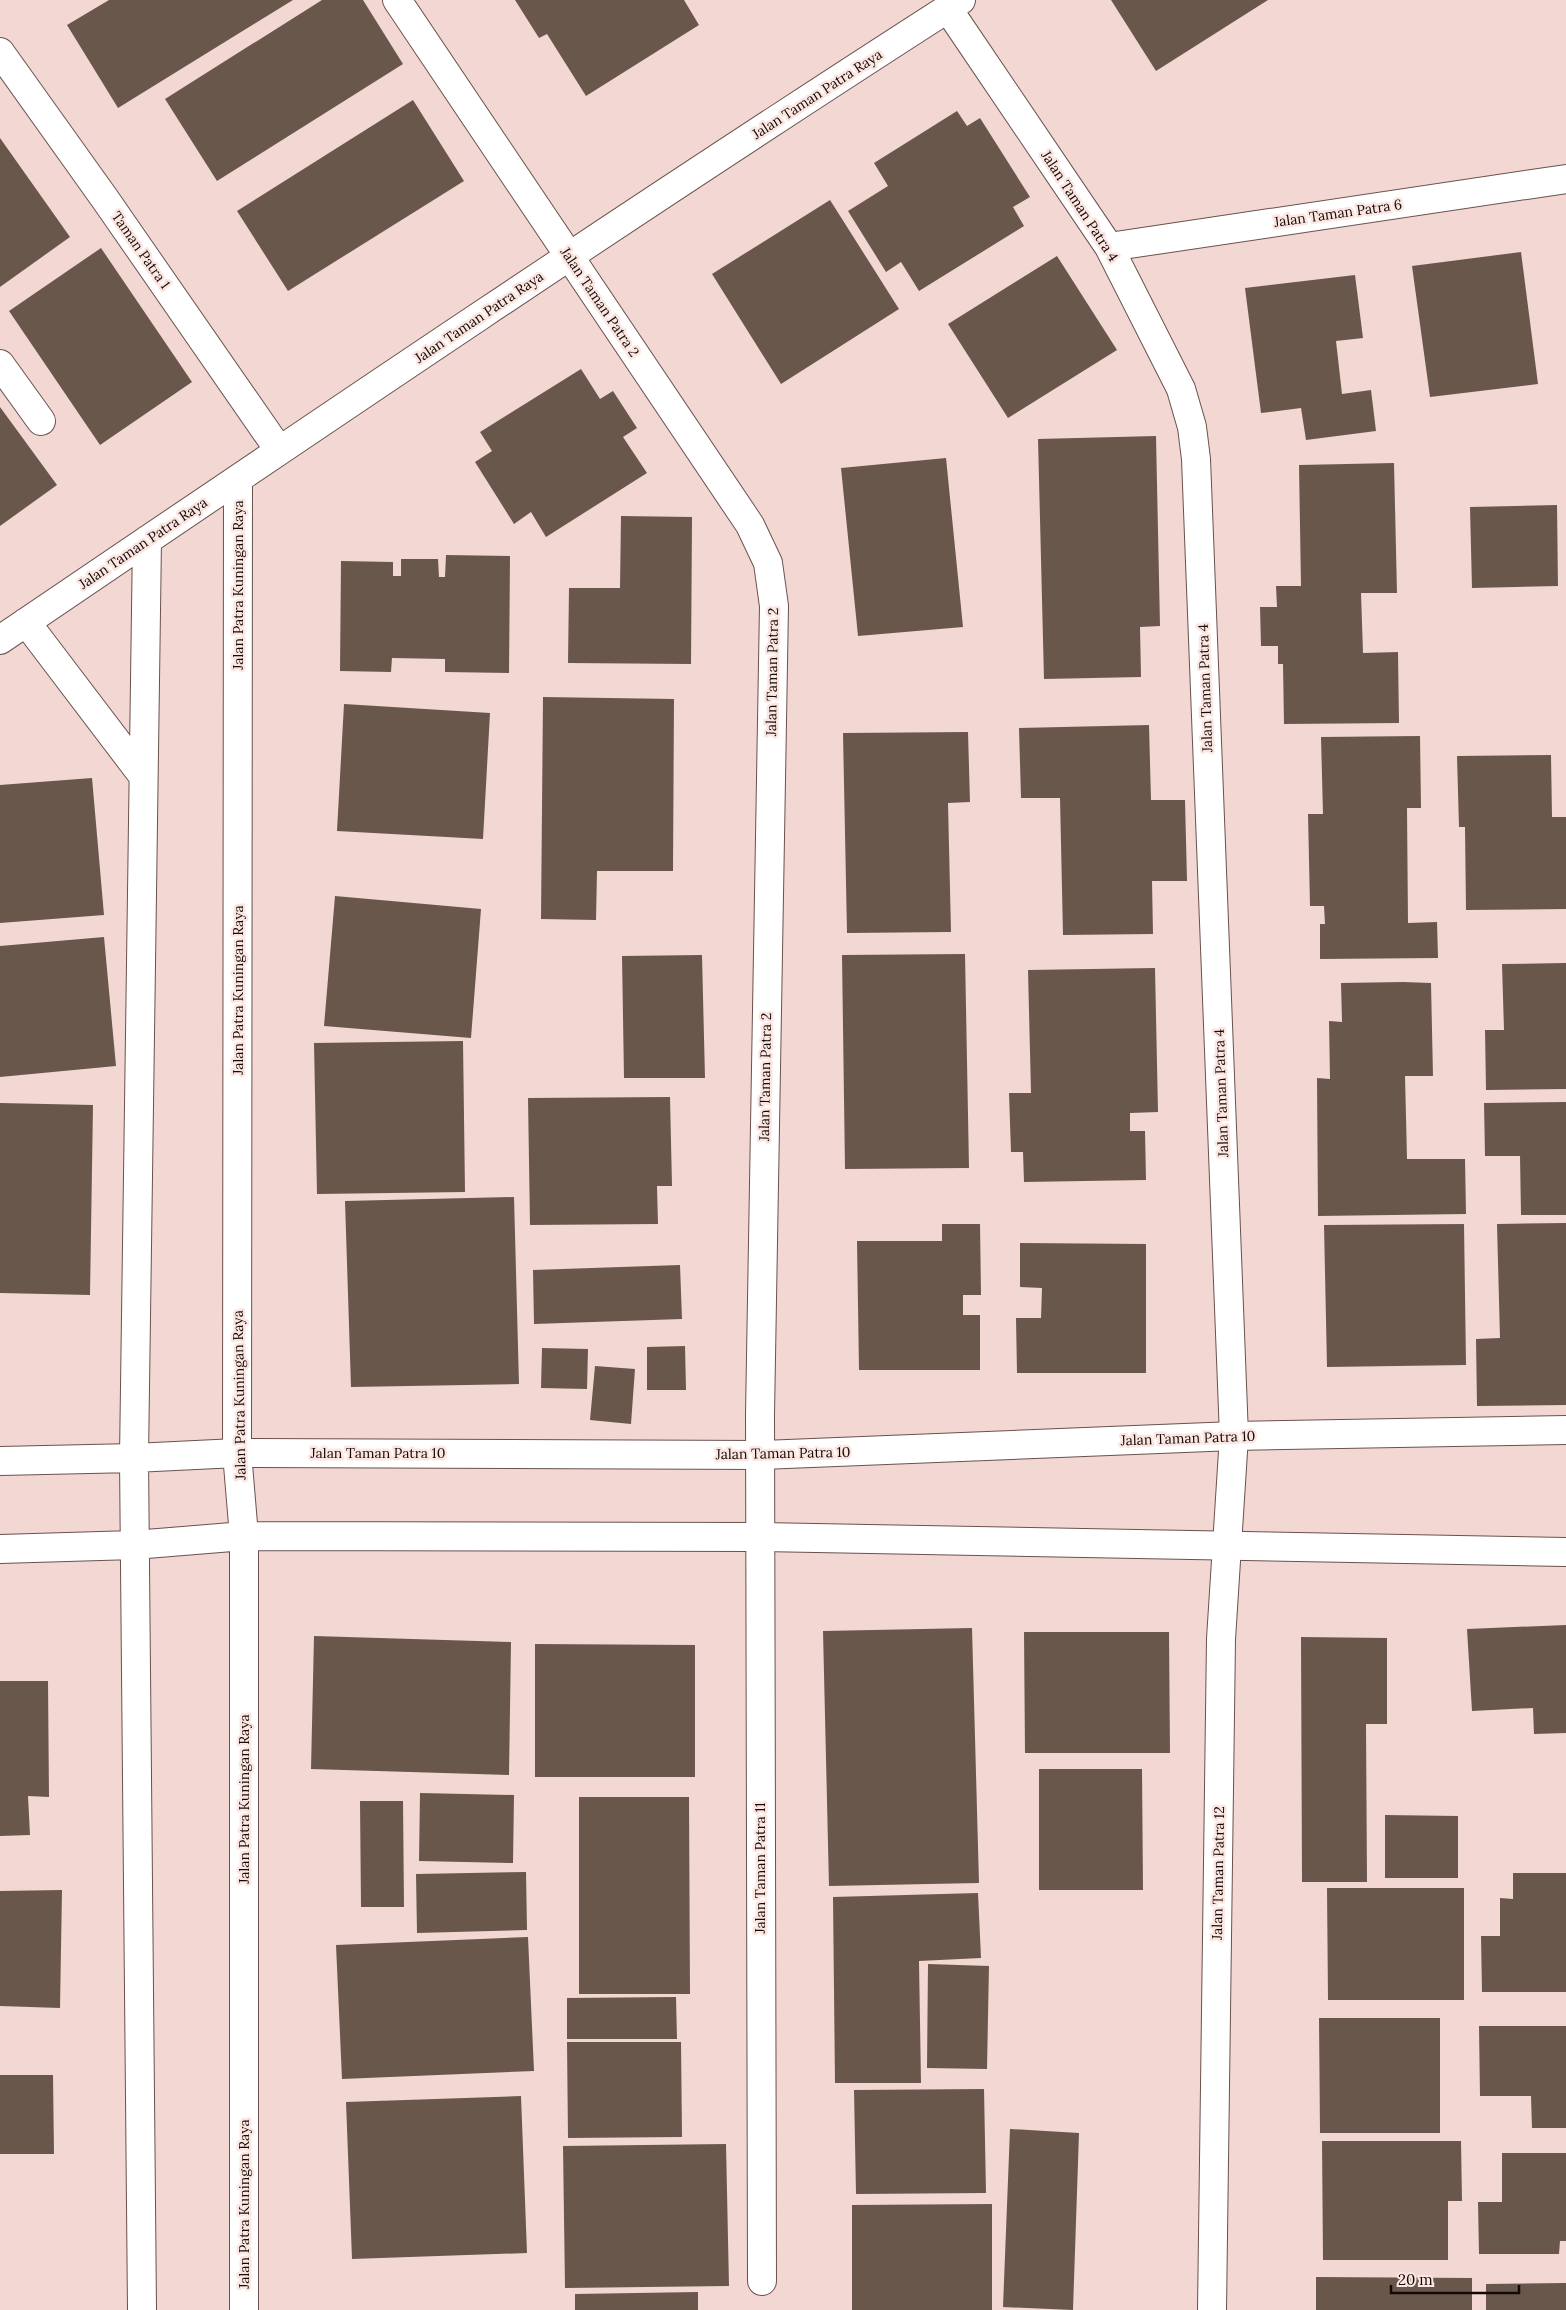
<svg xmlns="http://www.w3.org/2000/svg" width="1566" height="2310" viewBox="0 0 1566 2310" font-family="Lora,serif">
<rect width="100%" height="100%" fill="#f3d7d2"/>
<path fill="#6a574c" d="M109 0H293L118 108 67 25Z
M322 0H363L403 64 217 181 165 99Z
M515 0H684L699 25 586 96 547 34 539 38Z
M1111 0H1268L1156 71Z
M413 100 464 181 288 291 237 211Z
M957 111 967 126 980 118 1030 197 1013 207 1024 226 919 291 901 262 886 272 848 211 888 186 874 163Z
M0 138 70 237 0 287Z
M830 200 899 309 781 384 712 274Z
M101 248 192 382 100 445 9 311Z
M1521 252 1538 384 1430 397 1412 266Z
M1057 256 1117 350 1008 418 948 324Z
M1355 275 1363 338 1336 341 1342 394 1371 390 1376 431 1306 440 1301 408 1261 413 1245 288Z
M581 369 600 399 613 391 637 428 623 437 647 473 546 537 531 512 514 524 475 462 492 451 480 432Z
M0 407 57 485 0 526Z
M1156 436 1160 626 1140 627 1141 677 1044 679 1038 439Z
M946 458 963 627 858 636 841 468Z
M1394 463 1397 593H1361L1363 653 1398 652 1399 723 1284 724 1283 664H1278V646H1261L1260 607H1277L1276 586H1301L1299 465Z
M1557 505 1558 586 1472 588 1470 507Z
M621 516 692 517 691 664 568 663 569 588H620Z
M446 555 510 556 509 673 445 672V659L392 658 391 672 340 671 341 561 393 562V576H401V559H438L439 577H445Z
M543 697 674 699 673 871H597L596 920 541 919Z
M344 704 490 713 483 839 337 831Z
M1149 725 1151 800H1185L1187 881H1152L1153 934 1063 935 1060 798H1021L1019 728Z
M968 732 970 802 948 803 951 932 847 933 843 733Z
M1420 736 1421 808H1407L1408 923 1437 922 1438 958 1320 959V924H1325L1324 906H1310L1308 814H1323L1321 737Z
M1551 755 1552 817H1566V909L1466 910 1465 827H1459L1457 756Z
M92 778 104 915 0 923V785Z
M335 896 481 909 471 1038 324 1026Z
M104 937 116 1066 0 1077V946Z
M965 954 969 1168 845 1169 842 955Z
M702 955 705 1078H624L622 956Z
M1566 963V1089L1486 1090 1485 1030H1504L1502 964Z
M1155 968 1158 1112 1130 1113V1131H1145L1146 1180 1024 1182 1023 1152H1011L1009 1093H1031L1028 970Z
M1403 982 1431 983 1433 1076H1405L1407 1159H1465L1466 1214 1318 1216 1317 1078 1330 1079 1329 1021 1342 1022 1341 983Z
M463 1041 465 1192 317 1194 314 1043Z
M670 1097 672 1186H657L658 1224 530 1225 528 1098Z
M1566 1102V1215H1521L1520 1156H1485L1484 1103Z
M0 1103 93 1105 90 1295 0 1293Z
M514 1197 519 1384 351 1387 345 1201Z
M1566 1223V1405L1477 1406 1476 1339 1500 1338 1497 1224Z
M942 1224H980L981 1295H963V1315H980V1370H859L857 1241H942Z
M1464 1224 1466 1365 1327 1367 1324 1225Z
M1020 1243 1146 1244V1373H1017L1016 1318H1041L1042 1288 1020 1287Z
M680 1265 682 1319 534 1324 533 1270Z
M685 1346 686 1390H647V1347Z
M542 1348 588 1349 587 1389 541 1388Z
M595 1366 635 1369 631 1424 590 1420Z
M1566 1625V1733L1534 1734 1533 1708 1472 1711 1467 1629Z
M972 1628 979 1883 829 1886 823 1631Z
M1024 1632H1169L1170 1753H1025Z
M314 1636 511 1642 509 1775 311 1769Z
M1301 1637 1387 1638V1724H1366L1367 1882H1302Z
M535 1644 695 1645V1777H535Z
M0 1681H48L49 1797 28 1796 30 1835 0 1836Z
M1039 1769H1142L1143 1890H1039Z
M420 1793 514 1795 513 1863 419 1861Z
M579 1797H689L690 1994H579Z
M360 1801H403L404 1907H361Z
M1385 1815 1458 1816V1878H1385Z
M526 1872 527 1930 417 1933 416 1874Z
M1513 1873H1566V1992H1482L1481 1936H1500V1898L1513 1899Z
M1327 1888H1464V2000H1328Z
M62 1890 60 2008 0 2006V1891Z
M978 1893 981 1958 919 1961 921 2083H835L833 1897Z
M528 1937 534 2071 342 2079 336 1945Z
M928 1964 989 1966 987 2069 927 2068Z
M676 1997 677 2039H567V1998Z
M1319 2018H1440V2133H1320Z
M1479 2026H1566V2128H1532L1531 2096H1480Z
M567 2042H681L682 2137 568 2138Z
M0 2075H53L54 2154H0Z
M984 2089 986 2193 856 2194 854 2090Z
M521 2096 527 2253 352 2259 346 2102Z
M1010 2129 1079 2133 1073 2310 1003 2307Z
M1322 2141H1461L1462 2201H1448V2260H1323Z
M726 2144 729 2286 565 2288 563 2146Z
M1502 2153H1566V2241H1560L1559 2254H1479L1478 2202H1502Z
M992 2204V2310H852V2205Z
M1316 2277 1472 2278V2310H1316Z
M1566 2283V2310H1486V2284Z
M698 2292V2310H575V2294Z"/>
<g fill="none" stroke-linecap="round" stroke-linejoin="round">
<defs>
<path id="street" d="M397 0 750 525 768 563 774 606 760 1415 762 2281
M948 9 1109 247 1181 389 1192 427 1196 459 1234 1436 1221 1639 1212 2310
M0 52 105 199 279 450
M1109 247 1566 179
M0 364 41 421
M26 622 143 776
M0 640C318 424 637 208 961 0
M237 1453 238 479
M134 1458 147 540"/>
<path id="secondary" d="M237 1453 244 1536V2310
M134 1458 142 2310
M0 1461 134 1458 237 1453 761 1455 1234 1436 1566 1430
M0 1549 134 1545 244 1536 759 1537 1566 1552"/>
</defs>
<use href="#street" stroke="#69524e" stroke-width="30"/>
<use href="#secondary" stroke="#69524e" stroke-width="30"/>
<use href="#street" stroke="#fff" stroke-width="28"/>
<use href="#secondary" stroke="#fff" stroke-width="28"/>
</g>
<g text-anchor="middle" stroke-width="5" stroke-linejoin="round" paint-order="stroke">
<g font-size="14" fill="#130a08" stroke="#fce6e1">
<text transform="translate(817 94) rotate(-33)" y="5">Jalan Taman Patra Raya</text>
<text transform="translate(1080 206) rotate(57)" y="5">Jalan Taman Patra 4</text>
<text transform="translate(1338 213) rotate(-8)" y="5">Jalan Taman Patra 6</text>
<text transform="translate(141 250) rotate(55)" y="5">Taman Patra 1</text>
<text transform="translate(600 302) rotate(56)" y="5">Jalan Taman Patra 2</text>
<text transform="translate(479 317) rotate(-34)" y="5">Jalan Taman Patra Raya</text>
<text transform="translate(143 543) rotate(-34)" y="5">Jalan Taman Patra Raya</text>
<text transform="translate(238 585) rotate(-90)" y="5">Jalan Patra Kuningan Raya</text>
<text transform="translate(772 672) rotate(-89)" y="5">Jalan Taman Patra 2</text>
<text transform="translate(1205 688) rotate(-92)" y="5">Jalan Taman Patra 4</text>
<text transform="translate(238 990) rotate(-90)" y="5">Jalan Patra Kuningan Raya</text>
<text transform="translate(765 1077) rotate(-89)" y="5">Jalan Taman Patra 2</text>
<text transform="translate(1221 1093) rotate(-92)" y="5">Jalan Taman Patra 4</text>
<text transform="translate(239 1395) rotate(-91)" y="5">Jalan Patra Kuningan Raya</text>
<text transform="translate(1188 1438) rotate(-2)" y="5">Jalan Taman Patra 10</text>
<text x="378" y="1458">Jalan Taman Patra 10</text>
<text transform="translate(783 1453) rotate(-1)" y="5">Jalan Taman Patra 10</text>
<text transform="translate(244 1799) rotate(-90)" y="5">Jalan Patra Kuningan Raya</text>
<text transform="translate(760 1868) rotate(-90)" y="5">Jalan Taman Patra 11</text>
<text transform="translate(1218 1873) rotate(-89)" y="5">Jalan Taman Patra 12</text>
<text transform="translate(244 2204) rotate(-90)" y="5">Jalan Patra Kuningan Raya</text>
</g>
</g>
<path d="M1391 2285v8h128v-8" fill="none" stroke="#130a08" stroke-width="2.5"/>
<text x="1398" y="2285" font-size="15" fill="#130a08" stroke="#fce6e1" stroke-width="4" paint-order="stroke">20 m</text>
</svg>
